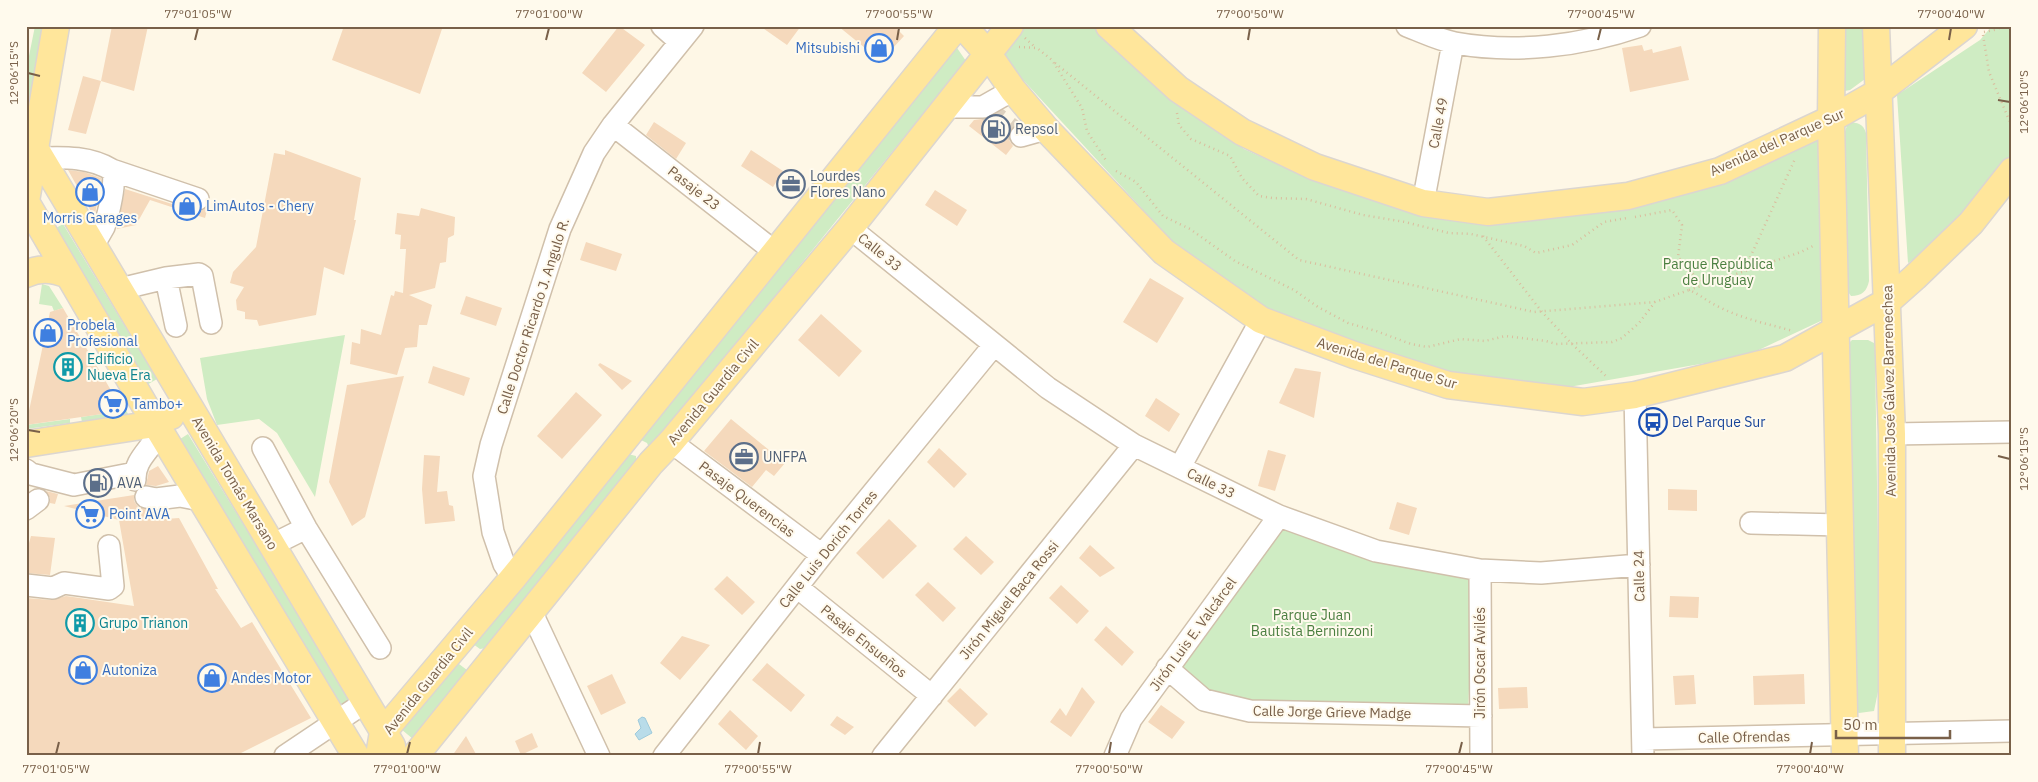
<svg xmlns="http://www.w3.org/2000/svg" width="2038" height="782" viewBox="0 0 2038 782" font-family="'IBM Plex Sans',sans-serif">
<rect width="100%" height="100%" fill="#fef7e6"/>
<path fill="#cfecc3" d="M35 26H44L31 100 26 99V71Z
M1026 26H1098L1184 103 1244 149 1317 182 1414 214 1479 221 1824 135 1825 319 1746 356 1563 388 1438 374 1267 310 1182 252 1002 57Z
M1841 26H1865V79L1850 90 1845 91 1843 88Z
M1992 26H2012V152L1978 206 1931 248 1908 263 1897 95 1980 40Z
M955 45 966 61 650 450 647 443 635 437Z
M1848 122C1858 123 1863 123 1866 133L1869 281C1867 291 1862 296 1851 296L1846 289 1844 135Z
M63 224 157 379 145 386 51 231Z
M42 284 49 286 63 308 54 311 52 306 39 304Z
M345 335 315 497 277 433 259 419 217 425 207 399 200 358Z
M1852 340H1868L1874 343 1875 351 1880 682 1874 711 1859 713 1854 710 1848 344Z
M125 408 129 416 82 422 81 417 123 411 122 409Z
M70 419V423L26 429V425Z
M188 434 351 700 336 709 177 441Z
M628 454 636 456V462L487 648 480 649 473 644Z
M1280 521 1474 575 1468 711 1251 706 1206 695 1174 666Z
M455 661 467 670 413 739 401 729Z"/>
<path fill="#b9dce9" stroke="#9ecadb" d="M642 717 645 718 652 733 639 740 635 734 641 728 638 720Z"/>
<path fill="#f5d9bc" d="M112 26H148L134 91 101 81Z
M344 26H443L420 94 332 60Z
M619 26 645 45 606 92 582 73Z
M760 26H801L787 45Z
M838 26H894L904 36 881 61Z
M1642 45 1644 51 1652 49 1653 53 1681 46 1689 80 1630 92 1622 48Z
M83 76 101 81 86 134 68 130Z
M997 113 1014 126 1009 133V140L1013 146 1006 155 969 126 974 120 989 118Z
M654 122 686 143 676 159 646 135Z
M285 150 361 178 354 220H356L344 275 324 267 316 315 259 326 257 320 245 319V312L237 310 236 300 244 287 230 283 233 272 256 247 274 153 285 155Z
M751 150 783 171 773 187 741 166Z
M68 170 84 172 101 178 97 204 95 214 93 215Z
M125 189 194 211H201L208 207 205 218 150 200 136 225 117 229Z
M935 190 967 210 957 226 925 205Z
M421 208 455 217 454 235 448 238 446 262 440 263 435 288 409 295 432 305 427 325H419L417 347 405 348 397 375 350 364 352 342 360 344 361 329 381 335 391 295 394 296 395 291 403 293 406 249H400L401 235 395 234 397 213 419 216Z
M586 242 622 254 616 271 580 260Z
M1150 278 1184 298 1157 343 1123 322Z
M466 296 502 308 496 326 460 314Z
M63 308 123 411 26 425 50 312Z
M821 314 862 351 839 377 798 340Z
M600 363 632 381 622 390 598 365Z
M433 366 470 378 464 396 428 383Z
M1295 368 1321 372 1314 418 1279 403Z
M404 376 365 517 352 526 329 482 347 385Z
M576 392 602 415 562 459 537 436Z
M1156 398 1180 414 1169 432 1145 416Z
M731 419 785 463 774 476 766 470 752 487 704 451Z
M939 448 967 474 954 488 927 462Z
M1268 450 1286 455 1275 491 1258 486Z
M424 455 440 456 437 492 447 491 449 505 453 506 455 521 425 524 422 489Z
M158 466 169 482 156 486 146 485 149 471Z
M1668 489 1697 490V511L1668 510Z
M46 491 58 494 55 504 50 503V498Z
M134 495V501L138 507 154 511H164L165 519 179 518 218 589H215L241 628 252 622 311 718 235 756H26V598L52 600 66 596 134 606 119 520 64 506Z
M1397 502 1417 508 1409 535 1389 529Z
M889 519 917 546 883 579 856 553Z
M31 536 55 538 50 575 26 573V542L29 543Z
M966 536 994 562 981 575 953 549Z
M1090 545 1115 568 1100 577 1079 558Z
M727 576 755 602 742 615 714 589Z
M928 582 956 608 943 622 915 595Z
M1061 585 1089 611 1077 624 1049 598Z
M1670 596 1699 597 1698 618 1669 617Z
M1106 626 1134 652 1122 666 1094 640Z
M682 636 710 645 680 680 660 663Z
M767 663 805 695 791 712 752 680Z
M612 674 626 703 601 715 587 686Z
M1804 674 1805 704 1754 705 1753 676Z
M1694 675 1696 704 1675 705 1673 676Z
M1082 687 1095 702 1071 737 1050 722 1060 708 1066 716Z
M1527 687 1528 708 1499 709 1498 688Z
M960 688 988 714 975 727 947 701Z
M1161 705 1185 722 1172 739 1148 722Z
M730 710 758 736 746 750 718 724Z
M837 716 854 727 845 735 830 725Z
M532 733 538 747 521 755 515 741Z
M466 736 477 756H452Z"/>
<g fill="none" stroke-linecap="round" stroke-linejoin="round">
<path stroke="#ddd1bf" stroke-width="21" stroke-dasharray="21 11" stroke-linecap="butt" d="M983 107 1021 136"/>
<defs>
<path id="minor" d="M662 26 680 42
M1407 26C1423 32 1439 40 1455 43 1515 54 1582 46 1640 26
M946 107H983L1013 90
M613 125 775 252
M1021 136 1046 129
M42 158C65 157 91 157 112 170 117 180 108 216 104 227 101 233 97 239 93 244
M112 170 198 199
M1423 203 1453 43
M850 228 1048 388 1134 445 1279 516 1376 551 1480 570 1541 573 1639 565
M166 278 176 326
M120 289 166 278 199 274 202 276 211 323
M1635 395 1643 756
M1892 434 2012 432
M671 442 822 555
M263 448 306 528 380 648
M1180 467 1261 320
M26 470 31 474 74 485 135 473
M135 480C134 458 153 449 160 430
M146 497 156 499 180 496 201 500
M26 509 38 500
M1751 523 1840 525
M272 545 306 528
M1480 570 1481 756
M513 578 504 564 493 532 484 476 491 445 560 229 594 153 613 125 693 26
M26 585 53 588 64 583 109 589 113 586 109 546
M797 587 932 696
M531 611 599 756
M1167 668 1204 700 1250 711 1481 716
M1643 739 2012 731
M285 756 364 703
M664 756 822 555 994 345
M883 756 1134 445
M1115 756 1131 719 1279 516"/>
<path id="major" d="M963 26 988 54 1013 90 1046 129 1164 252 1261 320 1354 355 1448 385 1583 402 1635 395 1785 358 1888 301 1915 277 1971 223 2012 171
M1109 26 1178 89 1242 132 1315 167 1423 203 1488 212 1628 196 1720 171 1831 119 1877 93 1964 26
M1832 26 1831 119 1845 756
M1876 26 1892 434V756
M26 133 392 746
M26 201 56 26
M26 202 155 423 356 756
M26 274C40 267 54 269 68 275
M26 444 148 425 171 416
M379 756 383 732 513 578 957 26
M415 756 651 463 671 442 850 228 1010 26"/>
</defs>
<use href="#minor" stroke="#d0c0ab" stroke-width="24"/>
<use href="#major" stroke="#dcd6d0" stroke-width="29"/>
<path stroke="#dabd9e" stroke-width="2.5" stroke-dasharray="1 4" stroke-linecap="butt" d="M1984 32 1998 29 2001 26
M1983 35 1989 72 2012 127
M1025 38 1036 48
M1019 47 1037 48 1052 60 1082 108 1087 131 1107 162
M1055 63 1299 260 1534 312 1655 302
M1177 113 1179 125 1191 139 1230 156 1242 178 1259 196 1272 198 1306 199 1363 215 1405 222 1449 233 1471 234 1524 246 1536 253 1572 245 1604 222 1627 218
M1116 171 1136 182 1163 216 1190 229 1235 261 1294 290 1318 307 1348 323 1376 331 1411 344 1427 347 1461 339 1485 341 1505 336 1546 341 1556 344 1612 342 1622 338 1639 323 1655 302 1689 290C1701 295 1708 302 1719 307 1743 319 1768 324 1793 331
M1635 217 1672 210 1682 225 1678 257 1703 285
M1483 236 1542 312 1571 343 1608 378
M1744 271 1795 159
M1689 290 1801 252 1815 245"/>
<use href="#minor" stroke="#fff" stroke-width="21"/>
<use href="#major" stroke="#ffe69b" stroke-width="26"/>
</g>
<path fill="none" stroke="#796049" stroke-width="2" d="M195 40 198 28M546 40 549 28M897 40 899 28M1248 40 1250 28M1598 40 1601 28M1949 40 1951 28M28 73 40 76M1998 100 2010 102M28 430 40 432M1998 456 2010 459M56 754 59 742M407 754 410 742M758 754 760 742M1109 754 1111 742M1459 754 1462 742M1810 754 1812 742"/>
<defs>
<symbol id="shop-ring" viewBox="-11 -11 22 22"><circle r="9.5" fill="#fffaed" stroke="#3f7fe0" stroke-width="1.5"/><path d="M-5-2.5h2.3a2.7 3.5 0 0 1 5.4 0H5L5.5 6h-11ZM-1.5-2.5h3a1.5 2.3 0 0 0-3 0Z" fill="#3f7fe0"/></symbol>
<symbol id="fuel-ring" viewBox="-11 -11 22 22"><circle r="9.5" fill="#fffaed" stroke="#5c6f8a" stroke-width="1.5"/><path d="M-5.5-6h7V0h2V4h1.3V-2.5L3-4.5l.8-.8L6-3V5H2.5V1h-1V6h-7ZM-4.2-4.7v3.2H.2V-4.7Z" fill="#5c6f8a"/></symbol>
<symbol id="office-ring" viewBox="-11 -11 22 22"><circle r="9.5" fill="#fffaed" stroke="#5c6f8a" stroke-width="1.5"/><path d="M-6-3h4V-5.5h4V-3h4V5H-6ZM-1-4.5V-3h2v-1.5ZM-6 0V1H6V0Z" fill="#5c6f8a"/></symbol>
<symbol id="building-ring" viewBox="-11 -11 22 22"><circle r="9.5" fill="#fffaed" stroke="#0f9aa8" stroke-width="1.5"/><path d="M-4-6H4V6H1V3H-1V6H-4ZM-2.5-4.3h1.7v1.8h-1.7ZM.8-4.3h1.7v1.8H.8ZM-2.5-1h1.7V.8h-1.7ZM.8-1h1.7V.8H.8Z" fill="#0f9aa8"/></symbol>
<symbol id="supermarket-ring" viewBox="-11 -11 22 22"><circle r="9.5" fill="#fffaed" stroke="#3f7fe0" stroke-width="1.5"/><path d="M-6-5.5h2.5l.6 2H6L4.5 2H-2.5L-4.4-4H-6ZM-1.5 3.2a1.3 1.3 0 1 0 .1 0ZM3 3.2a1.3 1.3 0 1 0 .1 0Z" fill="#3f7fe0"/></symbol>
<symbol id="bus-ring" viewBox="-11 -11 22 22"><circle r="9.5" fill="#fffaed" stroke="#1a4fb4" stroke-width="1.5"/><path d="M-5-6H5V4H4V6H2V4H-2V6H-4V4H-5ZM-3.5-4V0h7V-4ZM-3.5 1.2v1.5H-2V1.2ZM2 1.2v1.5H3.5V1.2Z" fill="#1a4fb4"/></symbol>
</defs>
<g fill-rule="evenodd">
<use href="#shop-ring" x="863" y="32" width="32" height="32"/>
<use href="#fuel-ring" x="980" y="113" width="32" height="32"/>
<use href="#office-ring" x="775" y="168" width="32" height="32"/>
<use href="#shop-ring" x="74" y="176" width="32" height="32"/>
<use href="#shop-ring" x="171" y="190" width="32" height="32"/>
<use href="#shop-ring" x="32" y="317" width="32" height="32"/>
<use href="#building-ring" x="52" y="351" width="32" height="32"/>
<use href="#supermarket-ring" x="97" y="388" width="32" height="32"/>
<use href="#bus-ring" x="1637" y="406" width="32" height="32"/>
<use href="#office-ring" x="728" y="441" width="32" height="32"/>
<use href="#fuel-ring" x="82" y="467" width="32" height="32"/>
<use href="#supermarket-ring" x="74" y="498" width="32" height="32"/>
<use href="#building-ring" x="64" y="607" width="32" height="32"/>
<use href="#shop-ring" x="67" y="654" width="32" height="32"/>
<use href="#shop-ring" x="196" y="662" width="32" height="32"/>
</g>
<g text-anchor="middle" stroke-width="4" stroke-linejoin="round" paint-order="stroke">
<g font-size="14" fill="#366cbe" stroke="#fffaed" text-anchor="start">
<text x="860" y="53" text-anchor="end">Mitsubishi</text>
<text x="206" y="211">LimAutos - Chery</text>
<text x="90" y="223" text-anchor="middle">Morris Garages</text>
<text x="67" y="330">Probela<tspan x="67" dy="16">Profesional</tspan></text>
<text x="132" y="409">Tambo+</text>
<text x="109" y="519">Point AVA</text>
<text x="102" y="675">Autoniza</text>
<text x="231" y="683">Andes Motor</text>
</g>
<g font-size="14" fill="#796049" stroke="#fffaed">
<text transform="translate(1438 123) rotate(-79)" y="5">Calle 49</text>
<text transform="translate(1777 142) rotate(-24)" y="5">Avenida del Parque Sur</text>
<text transform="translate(694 188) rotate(38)" y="5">Pasaje 23</text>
<text transform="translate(880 252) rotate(39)" y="5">Calle 33</text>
<text transform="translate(533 316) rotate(-72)" y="5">Calle Doctor Ricardo J. Angulo R.</text>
<text transform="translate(1387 363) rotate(17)" y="5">Avenida del Parque Sur</text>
<text transform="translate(1889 391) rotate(-91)" y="5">Avenida José Gálvez Barrenechea</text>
<text transform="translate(713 392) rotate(-50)" y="5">Avenida Guardia Civil</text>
<text transform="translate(235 483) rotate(59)" y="5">Avenida Tomás Marsano</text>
<text transform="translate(1211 483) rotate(26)" y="5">Calle 33</text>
<text transform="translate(747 499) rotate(37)" y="5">Pasaje Querencias</text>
<text transform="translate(828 549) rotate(-51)" y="5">Calle Luis Dorich Torres</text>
<text transform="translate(1639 576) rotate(-91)" y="5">Calle 24</text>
<text transform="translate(1009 600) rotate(-51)" y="5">Jirón Miguel Baca Rossi</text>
<text transform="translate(1193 634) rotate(-54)" y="5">Jirón Luis E. Valcárcel</text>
<text transform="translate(864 641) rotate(39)" y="5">Pasaje Ensueños</text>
<text transform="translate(1480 663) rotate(-90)" y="5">Jirón Oscar Avilés</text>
<text transform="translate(428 681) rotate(-51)" y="5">Avenida Guardia Civil</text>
<text transform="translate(1332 712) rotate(1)" y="5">Calle Jorge Grieve Madge</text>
<text transform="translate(1744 737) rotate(-1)" y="5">Calle Ofrendas</text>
</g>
<g font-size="14" fill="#4e5e75" stroke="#fffaed" text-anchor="start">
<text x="1015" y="134">Repsol</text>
<text x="810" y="181">Lourdes<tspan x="810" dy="16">Flores Nano</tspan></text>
<text x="763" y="462">UNFPA</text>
<text x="117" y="488">AVA</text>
</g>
<g font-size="14" fill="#4b7f40" stroke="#fffaed">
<text x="1718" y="269">Parque República<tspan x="1718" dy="16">de Uruguay</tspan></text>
<text x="1312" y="620">Parque Juan<tspan x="1312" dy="16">Bautista Berninzoni</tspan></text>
</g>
<g font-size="14" fill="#0d838f" stroke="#fffaed" text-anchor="start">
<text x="87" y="364">Edificio<tspan x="87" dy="16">Nueva Era</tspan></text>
<text x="99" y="628">Grupo Trianon</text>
</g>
<g font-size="14" fill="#164399" stroke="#fffaed" text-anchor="start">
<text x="1672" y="427">Del Parque Sur</text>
</g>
</g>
<rect width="2038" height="782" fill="none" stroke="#fffaed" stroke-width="55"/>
<path d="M1836 730v8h114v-8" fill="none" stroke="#796049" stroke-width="2.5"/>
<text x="1843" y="730" font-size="15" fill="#796049" stroke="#fffaed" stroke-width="4" paint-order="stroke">50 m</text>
<rect x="28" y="28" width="1982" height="726" fill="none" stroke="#796049" stroke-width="2"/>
<g font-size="12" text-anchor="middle" fill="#796049">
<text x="198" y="18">77°01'05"W</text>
<text x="549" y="18">77°01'00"W</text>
<text x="899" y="18">77°00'55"W</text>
<text x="1250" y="18">77°00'50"W</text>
<text x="1601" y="18">77°00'45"W</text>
<text x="1951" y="18">77°00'40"W</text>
<text transform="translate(14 73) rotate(-90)" y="4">12°06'15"S</text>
<text transform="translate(2024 102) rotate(-90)" y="4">12°06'10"S</text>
<text transform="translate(14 430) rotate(-90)" y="4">12°06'20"S</text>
<text transform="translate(2024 459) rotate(-90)" y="4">12°06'15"S</text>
<text x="56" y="773">77°01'05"W</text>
<text x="407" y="773">77°01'00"W</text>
<text x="758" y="773">77°00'55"W</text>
<text x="1109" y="773">77°00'50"W</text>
<text x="1459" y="773">77°00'45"W</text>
<text x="1810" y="773">77°00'40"W</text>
</g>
</svg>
